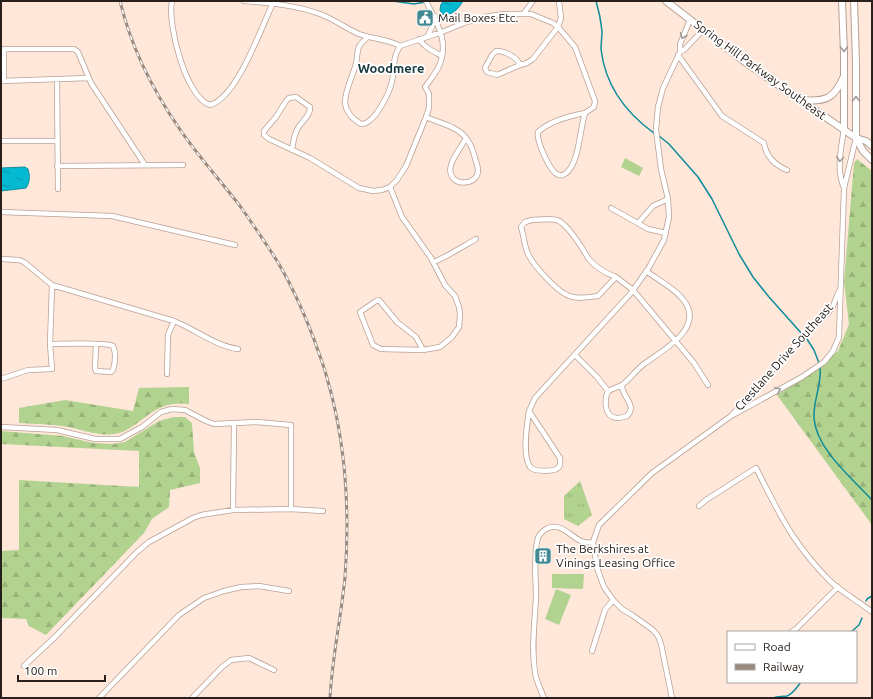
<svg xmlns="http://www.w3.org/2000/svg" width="873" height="699" viewBox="0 0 873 699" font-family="Ubuntu,sans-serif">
<defs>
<pattern id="forest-firs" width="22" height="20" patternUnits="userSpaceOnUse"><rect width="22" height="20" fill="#b2d28f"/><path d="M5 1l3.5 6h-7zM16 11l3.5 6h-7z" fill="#99b47b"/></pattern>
<pattern id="park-tufts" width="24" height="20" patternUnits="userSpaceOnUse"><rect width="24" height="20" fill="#b2d28f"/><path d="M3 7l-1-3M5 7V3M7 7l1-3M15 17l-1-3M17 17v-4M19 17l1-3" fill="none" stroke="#99b47b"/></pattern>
<pattern id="water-ripples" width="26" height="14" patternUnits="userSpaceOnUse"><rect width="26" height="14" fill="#03bad2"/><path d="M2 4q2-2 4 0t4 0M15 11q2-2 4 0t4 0" fill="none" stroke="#0597aa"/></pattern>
</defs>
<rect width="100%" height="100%" fill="#ffe7d9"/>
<path fill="#b2d28f" d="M625 158 643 168 639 176 621 167Z
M552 574H584L583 589 552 588Z
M556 589 571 595 559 625 545 619Z"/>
<path fill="url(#forest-firs)" d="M857 159 872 171V525L777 395 815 370 838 351 849 324 844 282 854 163Z
M189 387V404C165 401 154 410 136 424 129 429 122 433 114 434 98 436 83 430 68 427 52 424 35 424 19 423V408L65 400 133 411 139 388Z
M173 417H185L192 423 194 452 200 468V483L170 490 169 507 152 519 144 533 46 635 29 626 26 619 1 618V551L19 550V480L139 487V451L1 444V431L63 436 93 443 112 444 125 442 159 421Z"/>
<path fill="url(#park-tufts)" d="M580 481 592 515 578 526 564 519V496Z"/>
<path fill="url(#water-ripples)" stroke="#0e8c9b" d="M444 1H463C458 9 453 16 442 14L440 10 441 4Z
M25 167 28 169C30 176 30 182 26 188L1 191V168Z"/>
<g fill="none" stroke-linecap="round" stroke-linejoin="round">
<path stroke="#0e8c9b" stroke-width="1.5" d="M393 1 414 4 431 1
M596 1C599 11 601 21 602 31 602 37 601 43 601 49 605 86 626 113 655 134
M659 136 669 144 698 177 712 199 739 254 753 277 769 297 802 334
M805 336 814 350 819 363
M820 367C822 385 813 400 814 418 816 449 852 478 872 500
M866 601 867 599 872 596
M851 632 859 625 862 618
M773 698C778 696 782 697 787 696 793 694 797 687 801 682"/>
<defs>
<path id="minor" d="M172 1C167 24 186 98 210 105 237 98 261 28 273 3
M244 1C270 3 295 5 320 14 334 19 345 28 359 34 372 39 388 39 400 46L442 32 464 23 484 17 504 14H531L553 23 558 27 575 47 595 101 594 107 585 113
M524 13 533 1
M368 37C353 49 360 51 355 67 348 90 334 108 361 124 364 124 367 123 369 121 378 115 390 92 392 81 396 66 391 61 400 46
M427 37 432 27 435 16
M419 39C425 48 433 51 442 56
M496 51C504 50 518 58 520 65L497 75 487 72 485 68 492 55Z
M680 52 685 49 703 30
M678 55 722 116 764 143C766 156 775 165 787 170
M520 65 527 63 533 59 558 27 561 18 559 1
M57 80 58 189
M1 81 89 78
M4 81V49H74L78 52 91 83 145 165
M585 113C580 129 579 159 569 170 567 173 563 176 559 175 550 173 536 140 538 132 550 121 569 116 585 113Z
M426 117C439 123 457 126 466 138
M844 129C841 149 836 169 844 188
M466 138C471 144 473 150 475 158 476 162 478 166 478 170 478 188 445 187 451 165 453 157 462 146 466 138Z
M1 141H57
M292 150C293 143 294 134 298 128 302 121 311 115 310 107L296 97 289 98 286 101 276 117 264 131V135L269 139 310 158 359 188 373 191 382 190 390 187
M57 166 183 165
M611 208 648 229 666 233
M1 212 112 216 235 245
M532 220C539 220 550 218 557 220 567 223 583 249 588 258 595 267 605 273 616 277L598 296C590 297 581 299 573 297 559 295 534 266 528 254 524 245 524 236 521 227L525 222Z
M638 223 653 206 668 199
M1 259 19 260 24 262 52 285 50 344 52 369 28 370 1 379
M434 262C448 256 462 247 476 239
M616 277 633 290 694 363 708 385
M52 285 174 321C195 329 215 346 238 349
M379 300 397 322 416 337 423 350 381 349 373 345 360 312 376 301Z
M50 344C63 344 105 342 113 346 116 353 115 363 113 370L111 372 96 371 95 368 96 344
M423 350 440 347 452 337 459 327 460 314 459 307 455 296 445 285 431 258 402 217 390 187 397 180 406 166 426 117 429 108V94L425 87C430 80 436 73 439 66 450 41 436 22 426 1
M575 355 597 377 608 391
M167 374 168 335 174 321
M622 385 608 391C604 400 604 417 617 418 620 418 624 417 627 416 638 405 621 396 622 385 630 379 636 370 644 364 665 349 708 326 681 297 672 287 657 279 646 271
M529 411 535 398 631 293 648 269 664 240 669 217 668 199 661 169 656 130 658 107 663 88 680 52V44L690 20
M529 411 560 458C560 461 561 464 559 467 556 472 534 472 530 467 522 455 527 425 529 411Z
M732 415 804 335 828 313 833 306 839 291
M1 427 57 430 95 439H120L142 427 161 412 172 409 185 410 206 421 214 424 257 422 291 425V509L233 510 201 515 193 518 149 542 137 552 55 637 24 666
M699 506 706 500 756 468C768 491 779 515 793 536 803 551 817 568 830 581 843 593 858 601 872 612
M291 509 323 511
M233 510 234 424
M791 632 796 629 838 587
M592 651 605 610 613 600
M99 698 179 615 204 598 224 591 241 587 259 586 289 591
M192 698 222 667 231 660 249 658 274 670
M544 698C541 690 536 681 535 672 531 647 535 621 536 596 536 580 533 553 538 538 539 535 543 531 546 529 565 519 574 547 593 542
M672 698 661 644 658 636 653 630 632 615 622 609 614 601 604 587 597 568 593 542 599 525 652 473 731 416 802 377 824 362 833 351 839 337 844 188 856 138"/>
<path id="tertiary" d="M666 1 749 65 856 138 866 141 872 146
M842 1 844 53V129
M854 1 856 63V138L863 151 872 160
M802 100C825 102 834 99 843 78"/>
</defs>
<use href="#minor" stroke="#b8a195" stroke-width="6"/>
<use href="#tertiary" stroke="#b8a195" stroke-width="8"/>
<use href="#minor" stroke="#fff" stroke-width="4.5"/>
<use href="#tertiary" stroke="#fff" stroke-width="6"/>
<defs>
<path id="rail" d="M120 1C131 47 152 89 179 128 197 155 220 180 240 206 250 220 260 235 270 250 289 278 303 310 315 342 319 354 324 366 327 378 346 443 350 510 345 577 341 618 332 658 330 698"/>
</defs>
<use href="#rail" stroke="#9b8a80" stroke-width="3"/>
<use href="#rail" stroke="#fff" stroke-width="1.5" stroke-dasharray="4.5" stroke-linecap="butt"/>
</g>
<defs><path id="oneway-chevron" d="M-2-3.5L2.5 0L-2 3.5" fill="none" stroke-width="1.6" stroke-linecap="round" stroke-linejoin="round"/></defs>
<g stroke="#9f9b98">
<use href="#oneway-chevron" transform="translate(683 36) rotate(113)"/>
<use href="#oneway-chevron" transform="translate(844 49) rotate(89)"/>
<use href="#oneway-chevron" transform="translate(856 99) rotate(-90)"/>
<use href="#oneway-chevron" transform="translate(840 159) rotate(95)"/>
<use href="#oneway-chevron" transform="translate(778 390) rotate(-28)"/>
</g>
<defs>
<symbol id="civic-square" viewBox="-11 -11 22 22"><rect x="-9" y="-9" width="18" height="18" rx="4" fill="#448a95" stroke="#fff"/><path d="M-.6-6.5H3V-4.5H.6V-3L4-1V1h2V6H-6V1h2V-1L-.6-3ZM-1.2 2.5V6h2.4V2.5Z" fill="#fff"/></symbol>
<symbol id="building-square" viewBox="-11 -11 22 22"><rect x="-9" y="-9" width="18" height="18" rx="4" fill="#448a95" stroke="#fff"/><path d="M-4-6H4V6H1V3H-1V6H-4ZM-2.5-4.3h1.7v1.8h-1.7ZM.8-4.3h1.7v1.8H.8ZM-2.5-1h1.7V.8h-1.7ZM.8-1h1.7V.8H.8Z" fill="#fff"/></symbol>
</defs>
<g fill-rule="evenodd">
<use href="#civic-square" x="415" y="8" width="20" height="20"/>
<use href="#building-square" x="533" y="546" width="20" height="20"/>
</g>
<g text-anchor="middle" stroke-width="3.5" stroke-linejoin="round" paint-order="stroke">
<g font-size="12" fill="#29201b" stroke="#fff" text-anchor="start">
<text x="438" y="22">Mail Boxes Etc.</text>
<text x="556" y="553">The Berkshires at<tspan x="556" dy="14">Vinings Leasing Office</tspan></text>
</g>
<g font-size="12" fill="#29201b" stroke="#fff">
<text transform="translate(760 70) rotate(36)" y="4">Spring Hill Parkway Southeast</text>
<text transform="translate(784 357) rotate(-48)" y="4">Crestlane Drive Southeast</text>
</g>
<g font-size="13" font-weight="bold" fill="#16383d" stroke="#fff">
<text x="391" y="73">Woodmere</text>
</g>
</g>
<rect width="873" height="699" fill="none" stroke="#29201b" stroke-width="4"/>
<rect x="727" y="631" width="130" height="52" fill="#ffffff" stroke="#a9a6a4"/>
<rect x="735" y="644" width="20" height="6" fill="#ffffff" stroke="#a9a6a4"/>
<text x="763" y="651" font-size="12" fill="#29201b">Road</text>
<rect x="735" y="664" width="20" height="6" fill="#9b8a80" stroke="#a9a6a4"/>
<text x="763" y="671" font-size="12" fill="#29201b">Railway</text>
<path d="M18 675v6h87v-6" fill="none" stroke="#29201b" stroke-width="2"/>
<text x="24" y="675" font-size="12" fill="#29201b" stroke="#ffffff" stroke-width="3" paint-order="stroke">100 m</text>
</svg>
